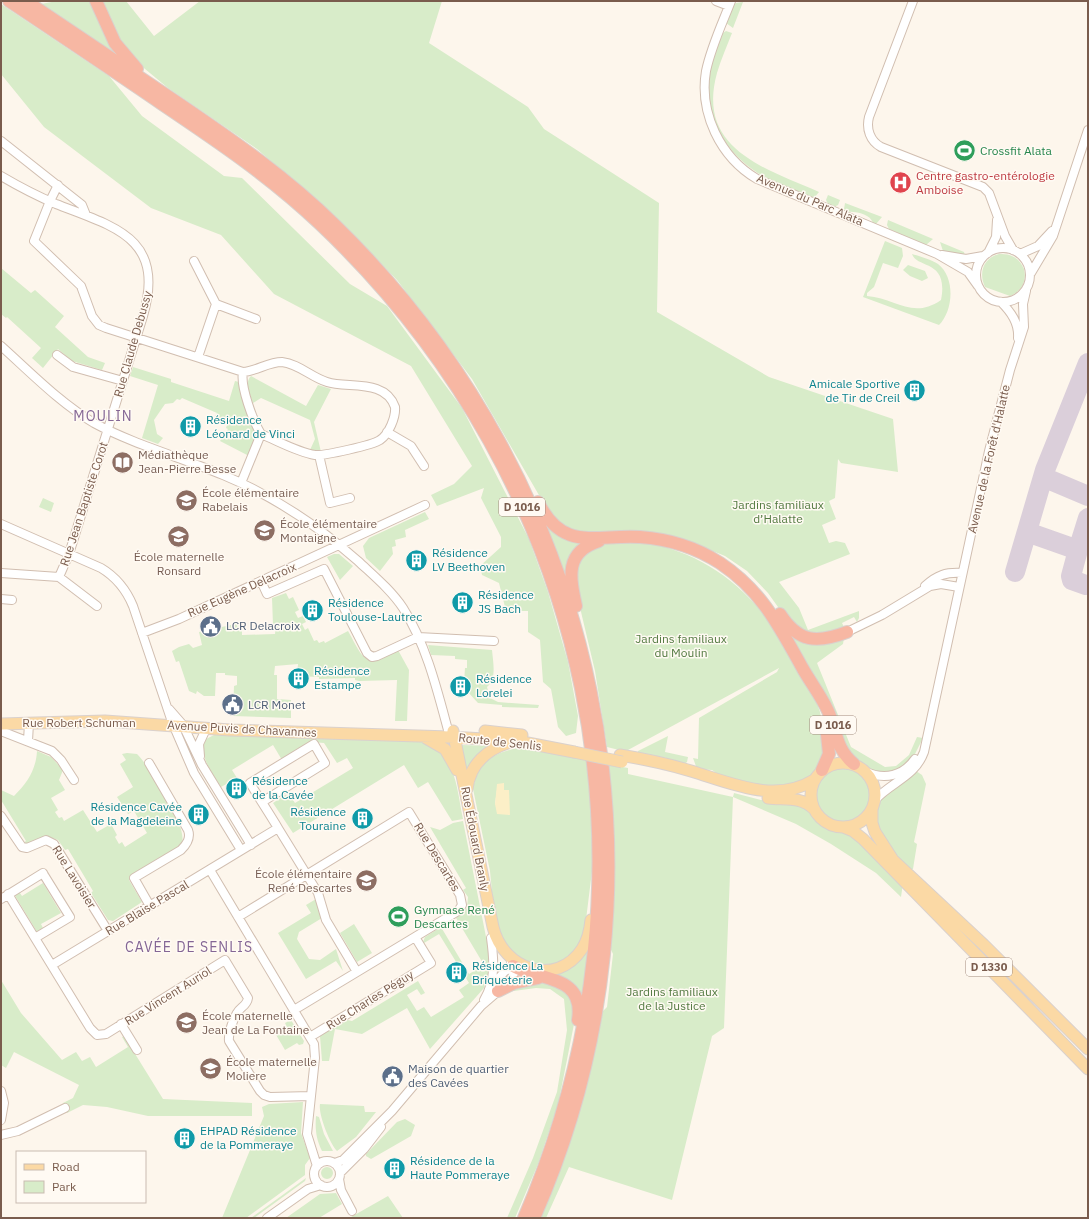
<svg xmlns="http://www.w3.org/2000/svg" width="1089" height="1219" viewBox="0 0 1089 1219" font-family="'IBM Plex Sans',sans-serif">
<rect width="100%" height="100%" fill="#fdf6ec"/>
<path fill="#d8ecc9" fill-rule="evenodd" d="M57 1H93L116 53 114 55 41 4Z
M102 1H126L154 36 200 1H442L429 43 528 107 544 129 659 203 657 312 769 377 893 419 898 472 841 463 838 459 835 498 829 501 836 519 822 525 829 543 836 541 845 543 850 554 779 582 799 608 808 630 859 611V618L857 622 854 617 842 623 845 629 813 636 788 621 768 593 747 571 725 556 698 545 576 534 551 516 472 379 397 280 342 223 257 149 168 88 133 59 119 42Z
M743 2 733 28 726 23 733 5 736 3Z
M1 4 109 76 142 116 224 176 242 178 350 284 387 306 462 408 529 539 548 592 568 662 578 716 576 733 566 736 558 727 551 689 543 682 540 640 528 632V611H506L499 583 482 575 480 566 501 547V537L481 498 484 488 437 506 431 495 454 484 472 466 411 366 274 294 221 235 151 208 44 127 1 74Z
M726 31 732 33C727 46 721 59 717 73 696 149 764 168 819 192L814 198C802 197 788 188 777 183 737 166 706 129 709 83 710 65 717 49 723 33Z
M828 195 840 200 838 205 834 207 828 204 826 200Z
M845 203 882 217 876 224 873 223C870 214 856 211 847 212L844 209Z
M888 220 933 239 926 245 889 229 887 225Z
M885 241 902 248 903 256 898 268 883 263 874 287 867 293V296C896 298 912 320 941 300 949 259 917 269 912 254 919 256 932 260 938 264 956 278 953 311 939 325L863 297Z
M940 242 964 252 965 256 943 251Z
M999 254C1011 253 1019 258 1024 269 1027 281 1022 291 1010 296L985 287C978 272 984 258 999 254Z
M908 265 925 271 928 278 922 281 910 276 903 270Z
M1 268 31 293 35 290 64 316 55 327 88 357 105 363 102 370 72 361 58 349 43 368 32 358 41 348 7 317 6 318 1 314Z
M133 367 171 379V382L229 401 235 381 239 382 256 436 249 456 220 441 228 429 226 428 227 425 215 416 217 413 182 398 180 400 177 399 173 403 165 404 154 420 157 434 163 438 158 444 142 438 158 385 130 376Z
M251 376 306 406 318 385 331 389 314 422 321 452 310 450 315 439 310 420 261 398 253 403C250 394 244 383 251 376Z
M43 498 54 503 51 512 39 507Z
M425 512 429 519 405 530 406 537 395 540 396 546 392 547 393 554 380 571 366 558 363 546 369 538Z
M546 522 586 543 566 578 546 525Z
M643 542C693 551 730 574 762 612L766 613 813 692 820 712 827 746 818 769 809 779 777 788 722 777 712 770 697 769 693 758 698 759 699 718 777 672 779 668 628 750 623 751 607 747 595 671 573 578C579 539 612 543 643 542Z
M334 554H339L353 566 340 580 327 557Z
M286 593 289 599 293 597 299 610 295 612 298 618 303 616 306 622 302 624 305 630 308 628 314 641 317 640 319 643 324 641 325 643 348 631C366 663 362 665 398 650L409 670 407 721H395L397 680 359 681 355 680V678L319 679V677L297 676 298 664 275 666 274 675H277V699L291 700V718L233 716 234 686 237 685V676L225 675V673H216L215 696H204L197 691 196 694 189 691 179 661 176 662 172 651 179 647 189 644 193 648 202 645 199 632 240 623H242V635L275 634 276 625H273L272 598Z
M785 627 795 636 844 638 843 644 817 663 851 747 885 767 896 766 909 755 917 737 923 738 911 762 895 772H874L850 757Z
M428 645 492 650C493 662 497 679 487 687L490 698 498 702 539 705 538 708 502 707V705L478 703 467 691 468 683H464L465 668H467V660L455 659V656L431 655Z
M216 734 420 741C457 754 456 786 463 819L452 821 428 782 418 788 404 765 293 833 273 803 288 793 295 803 353 768 347 758 337 763 324 743 312 742 282 760 273 745 232 770 237 778 221 787C213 774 197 755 206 739Z
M668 736 665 752 688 757 687 762 684 764 663 757 638 754V751Z
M461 745 494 746 467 779Z
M517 748 590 759 593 863 584 936 573 954 561 963 548 967 521 962 506 949 494 913 490 871 473 789C478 762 492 754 517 748ZM504 783V790H509V815L495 804 497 790Z
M37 751 51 757 63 770 59 780 65 790 51 798 58 810 55 812 59 818 62 817 64 821 83 810 97 832 111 824 117 835 115 837 119 844 122 842 125 847 147 833 134 811 128 814 117 797 133 787 120 764 126 760 122 754 127 753 137 754C149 766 191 829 181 845L132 874 134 878 129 880 142 902 113 921 108 920 91 893 93 891 68 849 65 850 58 840 47 836 25 845 23 843 26 841 1 800V790L14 796C27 783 36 770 37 751Z
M606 764 628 768V774L733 797 734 793 761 800 787 802 808 808 819 822 828 827 834 831 847 832 857 838 903 883 901 897 876 873 831 844 796 824 733 797 724 1028 712 1036 672 1200 569 1167 546 1218H539C570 1153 586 1082 602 1012L607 1007 613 954 609 945 613 880 612 828Z
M816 795a27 27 0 1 1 54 0a27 27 0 1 1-54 0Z
M916 771 922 775 926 784 914 842 917 844 913 869 908 870C892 852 861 823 882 798 890 787 906 779 916 771Z
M463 821 490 957 488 976 484 988 430 1049 407 1008 362 1034 335 1029 329 1061H322L320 1036 343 1019 352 1021 418 981 425 993 421 995 417 989 407 995 417 1011 424 1007 431 1017 464 997 459 990 469 983 439 934 424 943 423 942 425 937 441 927 469 974 484 965 456 918 467 908 468 897 463 890 466 888 430 827 440 830 453 823Z
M43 883 61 913 41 924 44 930 37 932 14 894 18 890 22 896Z
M316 899 322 918 299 932 297 939 309 959 320 960 336 949 343 971 336 961 306 979 278 933 311 913 306 905Z
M354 924 372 953 357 962 340 933Z
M589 940 583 1003 546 973 554 972Z
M1 980 21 1013 62 1060 76 1052 82 1061 90 1057 96 1067 128 1047 122 1037 124 1036 163 1099 252 1103V1116H148L107 1107 83 1105 67 1113 63 1103 73 1098 79 1085 14 1052 6 1068 1 1065Z
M550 981 567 990 576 1014 558 1105 538 1164 515 1218H507L533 1158 557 1092 567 1030 564 999 550 989 536 988 507 992 519 985Z
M291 1020 304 1041 303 1044 299 1045 297 1043 285 1050 275 1033 287 1027 285 1023Z
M303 1102 301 1133 310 1158 305 1165V1175L246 1218H222L264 1116 262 1107 269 1104Z
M320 1104 364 1106 365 1112H376L356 1137 337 1151C330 1144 318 1114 320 1104Z
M316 1116 319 1117 324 1134 333 1151H322C316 1139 315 1129 316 1116Z
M405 1119 415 1125 411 1136 371 1159 366 1156V1154L397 1122Z
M321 1173a6 6 0 1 1 12 0a6 6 0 1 1-12 0Z
M306 1178 305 1181 254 1218H251Z
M336 1193 342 1204 319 1218H286L320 1194Z
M388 1196 403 1218H351V1217Z"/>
<path fill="#fcefc7" d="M504 783V790H509L510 815 497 814 495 804 497 784Z"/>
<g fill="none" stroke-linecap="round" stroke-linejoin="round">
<path stroke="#dbcfda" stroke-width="20" d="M1043 477 1088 496
M1027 532 1078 550 1088 518
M1078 550 1071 576 1072 580 1086 585
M1015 572 1045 470 1088 363"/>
<defs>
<path id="minor" d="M716 1 729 6
M731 1C722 24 711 47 706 71 699 113 720 157 757 179L937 254 968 272 978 286
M913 1 869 117C866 129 870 141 881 147L983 187 989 193 1005 236 1013 250
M1 141 82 205 86 215
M1 176C18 186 37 196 56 204 115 227 166 238 143 316L69 554 59 577
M58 185 50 201 34 241 81 286 92 316 99 325 106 328 243 372C240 386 253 421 261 434
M976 275a27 27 0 1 1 54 0a27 27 0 1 1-54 0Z
M988 253 996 237 997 220
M1020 254 1038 246 1052 231
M942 255 966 259 983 256
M194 261 216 304 198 357
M1031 273 1053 236 1088 130
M1001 302C1011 312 1019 323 1018 338
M216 304 256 319
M1 346C30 372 60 403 94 423 135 445 180 457 223 475 274 496 317 525 358 561 374 576 391 590 403 608 426 644 437 689 448 730
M57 355 73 367 123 381
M243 372C257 371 268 362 282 362 299 364 311 377 327 382 347 389 385 378 395 407 396 417 389 434 380 440 373 445 324 456 315 455 297 452 278 441 261 434
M387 432 411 446 424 466
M319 455 330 503 350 498
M241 483 261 434
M1 524 101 568C116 577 126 589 133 606L172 722 194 773 241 850
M1 573 59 577 97 606
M261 581 267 594 324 569 367 653 372 657 377 656 418 637 494 641
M925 586C937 575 946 572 962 573
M1 599 12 600
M847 632 882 615 930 586 941 584 959 587
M142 633 179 619 425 505
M169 709 183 725 202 765 251 845
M1 731 52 751 61 760 74 780
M28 741 29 723
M200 756 199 744 206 729
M149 763 188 830C191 838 187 844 181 850L134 878 150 906
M866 772C885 780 903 776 915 759
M875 800C891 782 915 777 924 752L989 451 1010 370 1024 327 1023 304 1026 291
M262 802 325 763 314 744 250 783C259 798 269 813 278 828
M1 816 22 847 27 848 46 840 54 844 108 931
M210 870 314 1044 315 1058 307 1134 317 1166
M8 894 90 1028 97 1035 106 1034 225 960 248 998C247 1006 240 1007 237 1013 233 1020 228 1033 229 1041L260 1091 264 1095 270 1097 311 1096
M1 899 43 873 44 875 70 917 35 938
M238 917 409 812 460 895 462 905 458 911 294 1010
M52 965 278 828 318 893 326 920 357 972
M492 986 505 971 518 965
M484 1000C496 980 494 960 491 938
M121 1024 137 1050
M310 1037 431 963 415 937
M1 1091 4 1103 1 1120
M1 1135 18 1131 65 1108
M314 1174a13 13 0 1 1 26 0a13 13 0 1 1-26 0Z
M335 1163 343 1160 392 1111 481 1006 510 981 514 973 511 962
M340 1173 364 1149 381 1127
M339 1179 341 1190 352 1211
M267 1218 308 1189 321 1185"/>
<path id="major" d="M1 724 105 721 230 730 450 737 517 741 574 752
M453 731 493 927C503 970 556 988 582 949 588 940 590 930 591 920
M485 731 522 735
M426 738 445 749 457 770
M620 755C644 759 668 764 691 771 731 783 775 804 814 780
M811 795a32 32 0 1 1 64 0a32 32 0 1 1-64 0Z
M467 789C470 764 487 749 511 742
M768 798C785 800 801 796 814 809
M872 810V823L875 832 893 860 984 945 1088 1049
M843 827 853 831 863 839 1088 1069"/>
<path id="highway" d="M9 1C60 35 111 69 162 104 217 141 272 178 320 224 595 484 673 871 524 1218
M26 1C77 35 128 69 178 103 234 141 287 178 335 225 600 483 685 877 534 1218
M96 1 115 43 137 69
M538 502C563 553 596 534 640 537 668 539 697 548 720 563 762 591 779 626 803 669 811 683 821 696 828 711 837 731 835 748 854 764
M576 606C570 578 564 552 599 541
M780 614C798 642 816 644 847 632
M822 770 829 754 826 725
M513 966C541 981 585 975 578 1020
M498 991 514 983 538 978"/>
</defs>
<use href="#minor" stroke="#d1beb0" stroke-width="10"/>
<use href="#major" stroke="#dad1cd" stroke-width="13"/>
<use href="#highway" stroke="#dad1cd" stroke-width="14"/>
<use href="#minor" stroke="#fff" stroke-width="8"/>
<use href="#major" stroke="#fbd9a5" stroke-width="11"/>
<use href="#highway" stroke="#f7b7a3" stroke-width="12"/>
<defs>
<path id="major-bridge" d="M574 752 622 762"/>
</defs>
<use href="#major-bridge" stroke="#dad1cd" stroke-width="13" stroke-linecap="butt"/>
<use href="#major-bridge" stroke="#fbd9a5" stroke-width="11"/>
</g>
<defs>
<symbol id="stadium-disc" viewBox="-11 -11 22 22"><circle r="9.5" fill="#2e9e5b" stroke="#fffaf3"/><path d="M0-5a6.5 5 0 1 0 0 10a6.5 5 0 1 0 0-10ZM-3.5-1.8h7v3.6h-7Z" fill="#fff"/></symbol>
<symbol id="hospital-disc" viewBox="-11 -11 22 22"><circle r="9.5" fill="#e0444e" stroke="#fffaf3"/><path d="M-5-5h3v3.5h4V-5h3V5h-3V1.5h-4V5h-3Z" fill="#fff"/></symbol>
<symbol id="building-disc" viewBox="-11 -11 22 22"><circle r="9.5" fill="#0f9aa8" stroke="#fffaf3"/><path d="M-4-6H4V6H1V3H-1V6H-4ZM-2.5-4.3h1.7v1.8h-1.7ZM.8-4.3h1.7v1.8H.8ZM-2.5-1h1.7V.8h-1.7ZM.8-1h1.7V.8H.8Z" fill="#fff"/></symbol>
<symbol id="library-disc" viewBox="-11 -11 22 22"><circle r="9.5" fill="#8d6e63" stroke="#fffaf3"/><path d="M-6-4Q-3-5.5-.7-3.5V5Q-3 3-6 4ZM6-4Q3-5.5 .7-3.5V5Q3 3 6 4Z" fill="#fff"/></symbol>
<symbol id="school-disc" viewBox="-11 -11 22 22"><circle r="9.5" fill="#8d6e63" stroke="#fffaf3"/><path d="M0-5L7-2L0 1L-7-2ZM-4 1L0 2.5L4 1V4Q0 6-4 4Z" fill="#fff"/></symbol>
<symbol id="civic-disc" viewBox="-11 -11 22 22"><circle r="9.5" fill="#5c6f8a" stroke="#fffaf3"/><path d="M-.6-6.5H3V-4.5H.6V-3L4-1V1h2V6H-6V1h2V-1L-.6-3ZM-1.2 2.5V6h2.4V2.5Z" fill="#fff"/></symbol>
</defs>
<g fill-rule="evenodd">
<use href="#stadium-disc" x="952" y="138" width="25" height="25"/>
<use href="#hospital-disc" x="888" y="170" width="25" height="25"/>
<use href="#building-disc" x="902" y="378" width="25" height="25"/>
<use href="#building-disc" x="178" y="414" width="25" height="25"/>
<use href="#library-disc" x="110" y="450" width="25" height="25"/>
<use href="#school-disc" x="174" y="488" width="25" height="25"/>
<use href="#school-disc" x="252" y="518" width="25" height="25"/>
<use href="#school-disc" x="166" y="524" width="25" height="25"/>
<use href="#building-disc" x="404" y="548" width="25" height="25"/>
<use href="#building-disc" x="450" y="590" width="25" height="25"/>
<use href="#building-disc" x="300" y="598" width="25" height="25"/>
<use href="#civic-disc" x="198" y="614" width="25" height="25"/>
<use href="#building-disc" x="286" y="666" width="25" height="25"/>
<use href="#building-disc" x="448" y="674" width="25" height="25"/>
<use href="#civic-disc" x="220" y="692" width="25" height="25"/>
<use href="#building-disc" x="224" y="776" width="25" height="25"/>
<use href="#building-disc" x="186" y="802" width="25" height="25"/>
<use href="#building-disc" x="350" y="806" width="25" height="25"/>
<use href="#school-disc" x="354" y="868" width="25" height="25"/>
<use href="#stadium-disc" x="386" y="904" width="25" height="25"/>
<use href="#building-disc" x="444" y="960" width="25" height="25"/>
<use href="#school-disc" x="174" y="1010" width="25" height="25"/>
<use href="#school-disc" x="198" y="1056" width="25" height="25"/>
<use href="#civic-disc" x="380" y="1064" width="25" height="25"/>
<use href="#building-disc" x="172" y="1126" width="25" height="25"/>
<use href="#building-disc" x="382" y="1156" width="25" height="25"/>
</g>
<g text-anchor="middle" stroke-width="3" stroke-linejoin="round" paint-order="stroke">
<g fill="#fffaf3" stroke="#a28b7f" stroke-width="1">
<rect x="499" y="498" width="46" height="18" rx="3"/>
<rect x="810" y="716" width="46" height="18" rx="3"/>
<rect x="966" y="958" width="46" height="18" rx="3"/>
</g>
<g font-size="11" font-weight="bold" fill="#7a5c4d">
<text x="522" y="511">D 1016</text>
<text x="833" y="729">D 1016</text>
<text x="989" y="971">D 1330</text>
</g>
<g font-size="12" fill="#27864d" stroke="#fffaf3" text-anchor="start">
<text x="980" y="155">Crossfit Alata</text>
<text x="414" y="914">Gymnase René<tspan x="414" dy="14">Descartes</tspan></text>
</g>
<g font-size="12" fill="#be3a42" stroke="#fffaf3" text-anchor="start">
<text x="916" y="180">Centre gastro-entérologie<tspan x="916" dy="14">Amboise</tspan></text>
</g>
<g font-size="12" fill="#7a5c4d" stroke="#fffaf3">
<text transform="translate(810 200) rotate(23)" y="4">Avenue du Parc Alata</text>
<text transform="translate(133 344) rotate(-74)" y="4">Rue Claude Debussy</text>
<text transform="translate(989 459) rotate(-77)" y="4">Avenue de la Forêt d'Halatte</text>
<text transform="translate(84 504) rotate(-72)" y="4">Rue Jean Baptiste Corot</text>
<text transform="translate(242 590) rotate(-24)" y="4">Rue Eugène Delacroix</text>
<text x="79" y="727">Rue Robert Schuman</text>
<text transform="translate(242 729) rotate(3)" y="4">Avenue Puvis de Chavannes</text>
<text transform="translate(500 742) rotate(6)" y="4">Route de Senlis</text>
<text transform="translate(475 839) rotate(79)" y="4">Rue Édouard Branly</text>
<text transform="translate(437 857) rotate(59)" y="4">Rue Descartes</text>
<text transform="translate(74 877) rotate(58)" y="4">Rue Lavoisier</text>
<text transform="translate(147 908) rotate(-31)" y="4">Rue Blaise Pascal</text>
<text transform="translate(168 996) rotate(-32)" y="4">Rue Vincent Auriol</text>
<text transform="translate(370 1000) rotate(-32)" y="4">Rue Charles Péguy</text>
</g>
<g font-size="12" fill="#0d838f" stroke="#fffaf3" text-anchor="start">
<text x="900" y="388" text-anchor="end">Amicale Sportive<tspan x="900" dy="14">de Tir de Creil</tspan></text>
<text x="206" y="424">Résidence<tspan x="206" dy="14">Léonard de Vinci</tspan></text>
<text x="432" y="557">Résidence<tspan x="432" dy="14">LV Beethoven</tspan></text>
<text x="478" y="599">Résidence<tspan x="478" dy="14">JS Bach</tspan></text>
<text x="328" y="607">Résidence<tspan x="328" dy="14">Toulouse-Lautrec</tspan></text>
<text x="314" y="675">Résidence<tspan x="314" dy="14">Estampe</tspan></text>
<text x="476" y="683">Résidence<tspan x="476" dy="14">Lorelei</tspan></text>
<text x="252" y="785">Résidence<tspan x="252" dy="14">de la Cavée</tspan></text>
<text x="182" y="811" text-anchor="end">Résidence Cavée<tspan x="182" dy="14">de la Magdeleine</tspan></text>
<text x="346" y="816" text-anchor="end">Résidence<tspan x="346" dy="14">Touraine</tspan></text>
<text x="472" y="970">Résidence La<tspan x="472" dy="14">Briqueterie</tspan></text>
<text x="200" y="1135">EHPAD Résidence<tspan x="200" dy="14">de la Pommeraye</tspan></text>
<text x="410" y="1165">Résidence de la<tspan x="410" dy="14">Haute Pommeraye</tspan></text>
</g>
<g font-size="12" fill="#785e54" stroke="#fffaf3" text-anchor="start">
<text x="138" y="459">Médiathèque<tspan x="138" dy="14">Jean-Pierre Besse</tspan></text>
<text x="202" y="497">École élémentaire<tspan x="202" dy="14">Rabelais</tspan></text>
<text x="280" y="528">École élémentaire<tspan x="280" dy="14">Montaigne</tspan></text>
<text x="179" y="561" text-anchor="middle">École maternelle<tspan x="179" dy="14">Ronsard</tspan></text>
<text x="352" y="878" text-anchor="end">École élémentaire<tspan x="352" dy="14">René Descartes</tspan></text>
<text x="202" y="1020">École maternelle<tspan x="202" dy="14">Jean de La Fontaine</tspan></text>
<text x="226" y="1066">École maternelle<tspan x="226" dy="14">Moliere</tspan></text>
</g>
<g font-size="12" fill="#537a41" stroke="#fffaf3">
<text x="778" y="509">Jardins familiaux<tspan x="778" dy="14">d’Halatte</tspan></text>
<text x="681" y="643">Jardins familiaux<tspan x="681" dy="14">du Moulin</tspan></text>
<text x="672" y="996">Jardins familiaux<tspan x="672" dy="14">de la Justice</tspan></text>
</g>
<g font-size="12" fill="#4e5e75" stroke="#fffaf3" text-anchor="start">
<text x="226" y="630">LCR Delacroix</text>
<text x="248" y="709">LCR Monet</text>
<text x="408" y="1073">Maison de quartier<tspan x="408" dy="14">des Cavées</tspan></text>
</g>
<g font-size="14" letter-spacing="1" fill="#846695" stroke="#fffaf3">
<text x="103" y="421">MOULIN</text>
<text x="189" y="952">CAVÉE DE SENLIS</text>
</g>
</g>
<rect width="1089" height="1219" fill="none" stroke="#7a5c4d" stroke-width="4"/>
<rect x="16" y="1151" width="130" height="52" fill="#fffaf3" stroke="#cabbb1"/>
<rect x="24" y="1164" width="20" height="6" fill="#fbd9a5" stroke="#cabbb1"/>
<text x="52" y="1171" font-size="12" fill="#7a5c4d">Road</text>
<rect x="24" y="1181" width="20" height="12" fill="#d8ecc9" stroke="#cabbb1"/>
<text x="52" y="1191" font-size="12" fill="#7a5c4d">Park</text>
</svg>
